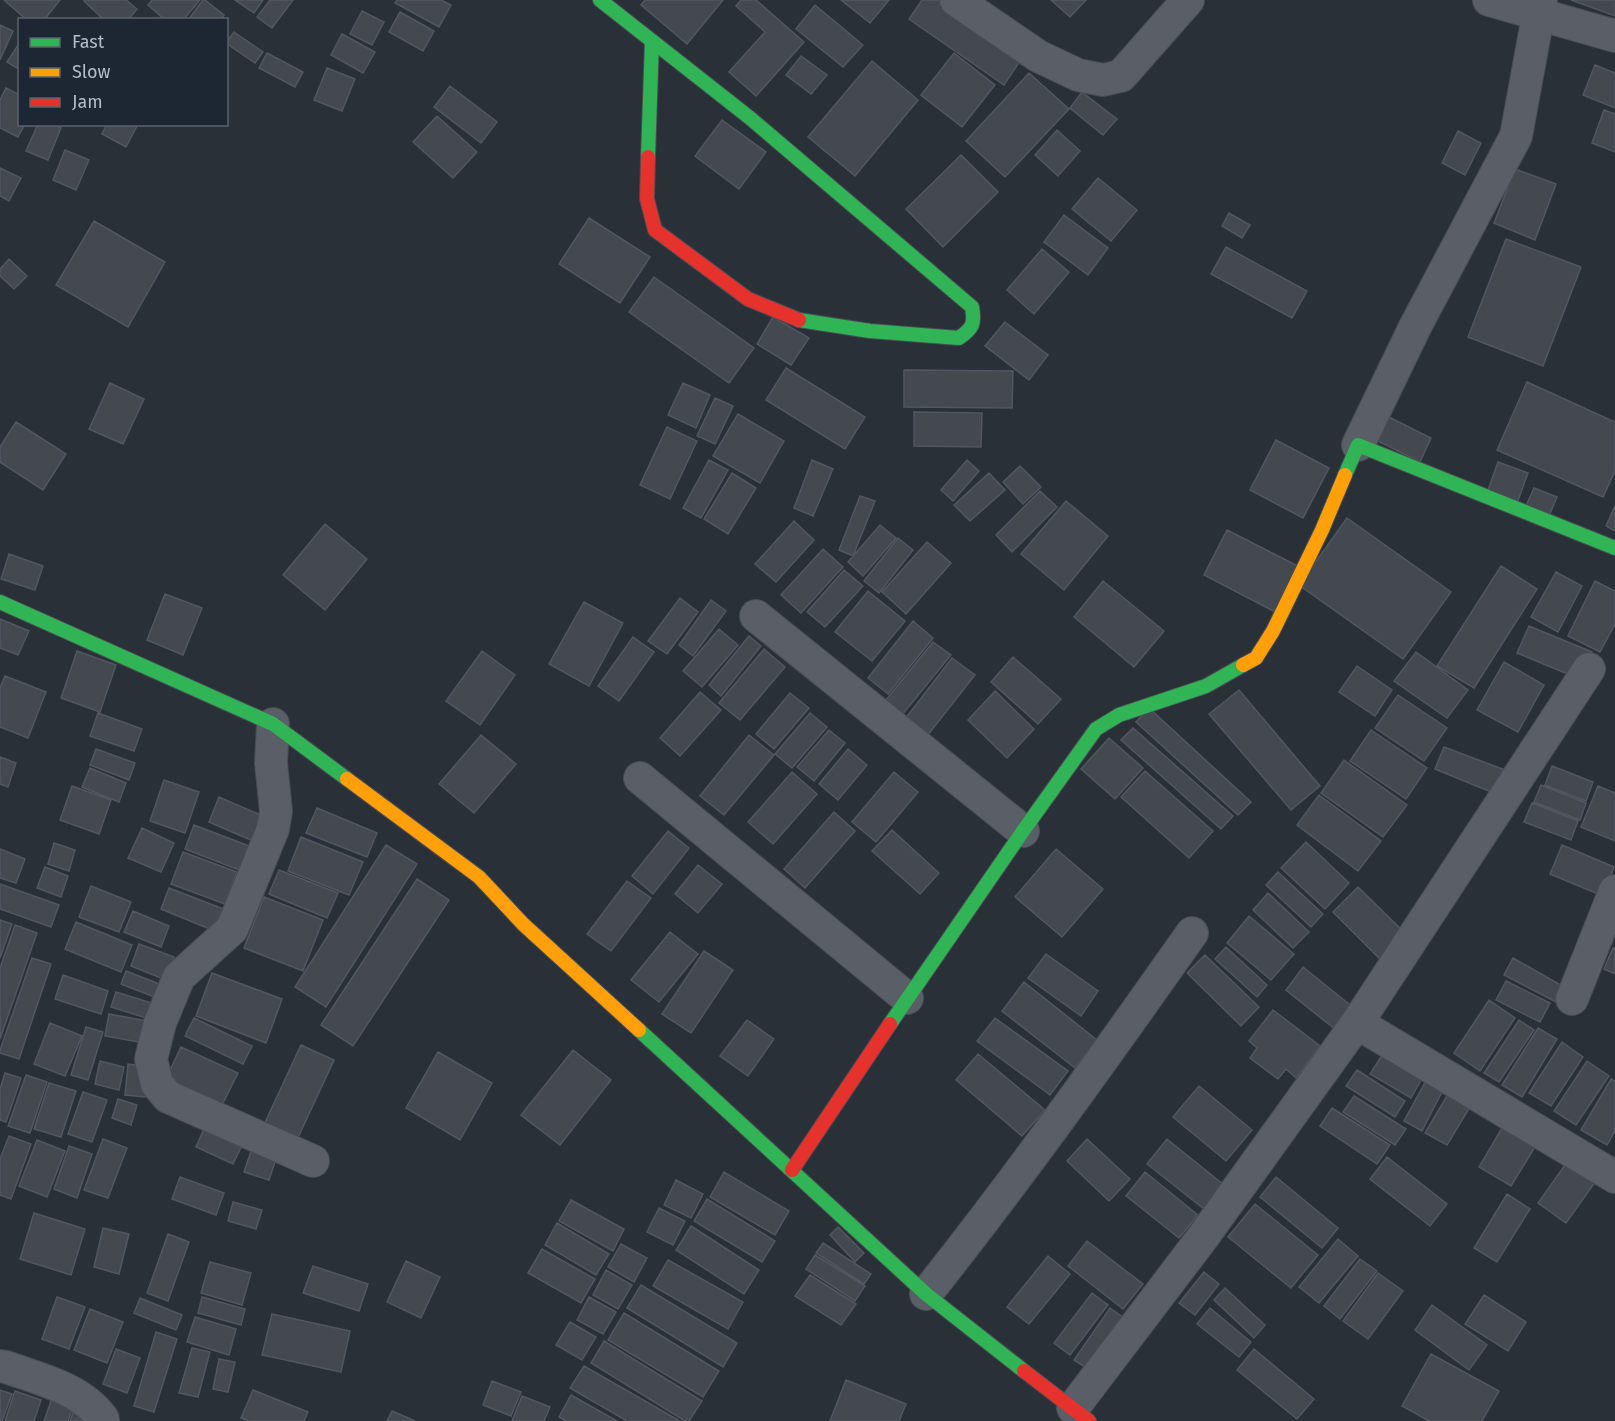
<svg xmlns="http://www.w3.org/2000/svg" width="1615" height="1421" viewBox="0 0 1615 1421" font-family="'Fira Sans',sans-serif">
<rect width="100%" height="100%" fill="#2a3038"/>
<path fill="#444950" stroke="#52575f" stroke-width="1.5" d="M4 0H60L44 20H27Z
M85 0H126L137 9 128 20H104L84 1Z
M152 0H200L183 20H165L148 5Z
M203 0H205L224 15 221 20H188Z
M235 0H263L254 13Z
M270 0H293L272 28 257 17Z
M397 0H441L451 5 439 27 395 3Z
M645 0H723L687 44 641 5Z
M741 0H756L804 42 756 96 729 72 765 32 736 6Z
M841 0H889L870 23Z
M922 0H941L1022 58 1004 85 909 19Z
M1051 0H1086L1070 17Z
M1571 0H1615V16Z
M815 5 863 45 843 67 796 29Z
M362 11 384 22 372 45 350 34Z
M400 12 434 31 423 51 389 32Z
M0 25 13 31 0 60Z
M234 32 263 52 255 63 226 43Z
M342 34 375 52 363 73 331 55Z
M20 42V70L7 62Z
M267 53 303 72 295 87 259 68Z
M954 53 995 85 962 127 921 95Z
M801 56 827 75 811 94 786 75Z
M872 61 918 100 855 176 808 137Z
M1595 65 1615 73V108L1583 95Z
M327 68 355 79 342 111 314 100Z
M1029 73 1069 109 1005 177 966 141Z
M450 86 497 122 481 143 434 107Z
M6 88 20 95V124H25L18 137 0 128V100Z
M1082 92 1117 119 1103 135 1070 108Z
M1604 110 1615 114V152L1592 143Z
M437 116 477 152 453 178 413 142Z
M722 120 766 152 739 189 695 156Z
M38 124H52L61 128 48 160 26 151Z
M107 124H138L126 147 102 134Z
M1057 130 1080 151 1058 176 1035 155Z
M1458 131 1481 143 1465 175 1442 163Z
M65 150 89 160 76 190 53 180Z
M961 155 998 192 943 247 906 209Z
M0 168 21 178 9 201 0 196Z
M1515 169 1556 184 1535 240 1494 223Z
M1098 178 1137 210 1111 241 1072 209Z
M1229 213 1250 225 1242 238 1222 226Z
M1064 215 1108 248 1088 275 1044 242Z
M589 218 650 257 620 303 559 264Z
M94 221 165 262 128 327 56 285Z
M1506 239 1581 267 1543 366 1468 337Z
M1226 247 1307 291 1292 318 1211 274Z
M1042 249 1069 272 1034 314 1007 290Z
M9 259 27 276 14 289 0 276V269Z
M654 277 754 348 729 383 629 312Z
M773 317 809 338 791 365 757 344Z
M1005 322 1048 355 1029 380 985 346Z
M786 368 865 417 845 449 766 400Z
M904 370 1013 371 1012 408 904 407Z
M1527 382 1615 422V471L1603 497 1497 450Z
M110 383 144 399 123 444 89 429Z
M683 383 710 395 696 428 668 415Z
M715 398 733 406 715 444 697 436Z
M914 412 982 413 981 447 914 446Z
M738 414 784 441 760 483 713 456Z
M1389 417 1431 438 1420 462 1378 441Z
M16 422 66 454 43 490 0 462V447Z
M667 427 697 441 670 499 640 485Z
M1276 440 1329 468 1303 518 1250 490Z
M709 460 728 470 701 518 683 508Z
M812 460 833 469 813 516 794 508Z
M967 460 979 471 953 501 941 490Z
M1498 462 1528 473 1517 503 1487 493Z
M1020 466 1041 487 1023 504 1003 482Z
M732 473 756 488 728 534 704 519Z
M989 473 1005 490 970 521 954 505Z
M1534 488 1557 497 1548 518 1525 508Z
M1040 491 1057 507 1012 552 996 535Z
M860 496 875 501 853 556 839 550Z
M1066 501 1108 536 1064 590 1021 554Z
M1615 506V531L1606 526Z
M1347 518 1451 592 1403 659 1299 585Z
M794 521 814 540 776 582 755 564Z
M325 524 367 559 325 610 283 575Z
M880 525 896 538 863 576 848 562Z
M1227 530 1298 566 1275 612 1204 575Z
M898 538 913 550 879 593 864 581Z
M927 542 951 563 906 614 882 592Z
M823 549 843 567 801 613 781 595Z
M9 554 43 566 35 590 1 579Z
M1501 566 1537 589 1474 688 1437 666Z
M844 570 863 586 825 627 807 612Z
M1556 572 1582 586 1558 632 1531 617Z
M1103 581 1164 631 1134 667 1074 617Z
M1595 581 1615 591V624L1600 652 1568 636Z
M868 591 905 621 872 661 835 632Z
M165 594 202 608 183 655 147 640Z
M680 598 698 612 667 654 648 641Z
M711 600 726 611 693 656 679 645Z
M584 602 623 623 589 686 549 664Z
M0 619 29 631 18 655 0 648Z
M913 621 933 638 888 694 868 678Z
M1529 626 1592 652 1580 679 1517 653Z
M719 629 738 645 702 687 683 671Z
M749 636 761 646 721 696 709 685Z
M633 637 654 652 619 701 598 686Z
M933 642 951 655 902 715 885 701Z
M764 649 785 667 740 720 719 703Z
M77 651 116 665 100 712 61 698Z
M482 651 515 675 480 725 446 701Z
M1416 652 1468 690 1447 718 1394 681Z
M1013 657 1061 699 1038 724 991 682Z
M952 658 975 675 927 736 905 719Z
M1504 662 1544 685 1518 732 1477 710Z
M1357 666 1392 690 1375 716 1339 692Z
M5 676 46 692 28 738 0 727V688Z
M1239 690 1320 786 1291 810 1209 714Z
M995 691 1034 729 1007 758 968 720Z
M700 692 721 710 680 756 660 738Z
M790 693 809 708 774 749 756 734Z
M1398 695 1447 728 1424 761 1375 728Z
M1149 708 1251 802 1238 815 1136 722Z
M98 713 142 729 134 751 90 736Z
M810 713 827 727 792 768 775 754Z
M1133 728 1233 816 1221 829 1121 740Z
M829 730 845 743 814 781 797 767Z
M1371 730 1427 768 1406 799 1350 761Z
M481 735 516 764 474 813 439 784Z
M749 735 774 755 724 815 700 796Z
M1109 738 1143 768 1115 799 1081 769Z
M1444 747 1505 770 1496 794 1435 769Z
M96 749 135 763 129 780 90 765Z
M848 749 867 765 838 800 819 784Z
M0 757 16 763 8 787 0 784Z
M1344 760 1407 805 1383 837 1321 793Z
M1552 766 1593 782 1586 801 1545 785Z
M90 768 126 783 119 802 82 787Z
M1145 771 1213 831 1189 858 1121 797Z
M792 772 817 794 773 844 748 822Z
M894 772 918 792 876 842 852 822Z
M164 780 199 792 185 833 150 821Z
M1541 785 1586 803 1580 820 1534 802Z
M72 786 111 800 99 834 60 820Z
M1598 786 1615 793V841L1581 827Z
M1319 795 1381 841 1358 871 1297 825Z
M219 797 263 816 253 841 209 822Z
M1532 803 1578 821 1571 840 1524 822Z
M317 808 377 833 367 857 306 833Z
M834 812 855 831 805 888 784 869Z
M194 825 257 849 247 873 185 849Z
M142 828 174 843 161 872 128 858Z
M892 830 939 873 920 894 872 851Z
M668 831 689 848 653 894 632 876Z
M301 837 363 862 349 895 288 871Z
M1306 842 1349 883 1325 909 1281 868Z
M54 843 75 850 69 871 48 864Z
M386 845 417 864 326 1007 295 987Z
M1562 845 1614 867 1603 896 1550 874Z
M0 849 25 859 16 883 0 878Z
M1056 849 1103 889 1062 937 1015 897Z
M183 852 237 872 225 904 171 884Z
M698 865 722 884 698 913 675 894Z
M45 867 68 876 61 897 37 888Z
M279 870 338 893 327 918 269 894Z
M1278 872 1323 914 1311 927 1266 885Z
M417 879 449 900 353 1046 321 1025Z
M627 881 651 898 611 951 587 934Z
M0 884 59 905 51 927 0 909Z
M91 886 131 902 119 932 79 917Z
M1358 887 1408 936 1382 961 1333 912Z
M169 888 226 910 217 932 161 909Z
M1268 893 1309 932 1293 948 1253 910Z
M264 897 323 920 303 971 244 948Z
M133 911 169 926 161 947 124 932Z
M1249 916 1294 954 1271 980 1227 943Z
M0 920 12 924 0 958Z
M76 922 132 945 121 972 65 949Z
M15 925 37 933 0 1039V968Z
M670 932 698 954 659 1002 631 980Z
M139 944 174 957 166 980 131 966Z
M1226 947 1267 985 1257 997 1215 959Z
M1613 948H1615V974L1604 969Z
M704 951 733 970 691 1033 662 1014Z
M1046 954 1098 991 1081 1016 1028 978Z
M1205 955 1259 1007 1241 1026 1187 973Z
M32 958 51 964 19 1059 0 1053V1050Z
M1513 958 1566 988 1558 1003 1504 975Z
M1303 967 1354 1008 1336 1030 1286 990Z
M126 971 167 987 162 1000 121 984Z
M212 973 282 999 266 1043 196 1016Z
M63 975 108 991 101 1014 55 999Z
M1506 981 1550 1003 1540 1022 1496 1000Z
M1024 982 1097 1040 1075 1068 1002 1011Z
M116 992 161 1006 156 1021 111 1007Z
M1489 1000 1515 1018 1480 1071 1454 1053Z
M1273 1010 1320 1046 1296 1078 1286 1069 1278 1079 1250 1058 1257 1048 1249 1041Z
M109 1014 153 1022 149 1044 105 1036Z
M194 1018 252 1046 243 1064 185 1036Z
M995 1018 1068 1071 1050 1095 977 1041Z
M747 1020 774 1039 748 1076 720 1056Z
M1519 1020 1534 1030 1499 1082 1484 1073Z
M50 1023 82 1036 65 1076 34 1064Z
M86 1027 103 1032 88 1080 71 1075Z
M1538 1028 1557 1039 1522 1097 1502 1085Z
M1562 1042 1583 1057 1551 1106 1529 1093Z
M301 1045 334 1060 295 1144 262 1129Z
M181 1047 238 1073 222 1105 166 1079Z
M1386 1049 1425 1073 1411 1098 1370 1074Z
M573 1050 611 1080 560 1145 521 1115Z
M438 1052 492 1083 460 1140 406 1108Z
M978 1054 1045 1110 1022 1136 956 1080Z
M100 1061 124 1067 119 1090 95 1084Z
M1587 1061 1609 1076 1576 1125 1554 1111Z
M128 1064 149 1067 145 1097 125 1095Z
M1357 1070 1405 1101 1395 1117 1346 1086Z
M5 1073 21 1078 6 1122 0 1120V1089Z
M26 1075 47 1082 30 1133 8 1126Z
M1428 1077 1445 1086 1422 1131 1404 1121Z
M1611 1079 1615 1081V1131L1607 1145 1581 1130Z
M49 1083 76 1091 61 1137 34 1129Z
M1199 1086 1252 1130 1226 1161 1173 1117Z
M1451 1089 1473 1102 1447 1145 1425 1133Z
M83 1092 107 1100 92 1142 68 1134Z
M1354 1096 1406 1129 1395 1145 1343 1112Z
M118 1099 137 1105 131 1125 112 1118Z
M1332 1108 1390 1145 1377 1164 1320 1126Z
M207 1122 245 1139 233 1164 196 1147Z
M1505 1123 1538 1142 1511 1186 1479 1167Z
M9 1136 31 1144 11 1199 0 1195V1159Z
M103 1139 127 1148 108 1198 84 1190Z
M1087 1139 1130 1179 1109 1201 1067 1161Z
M1167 1139 1224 1185 1204 1209 1147 1164Z
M37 1140 65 1151 47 1197 19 1186Z
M69 1146 92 1154 77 1198 54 1189Z
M251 1151 276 1159 269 1180 244 1172Z
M1387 1157 1447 1204 1430 1226 1370 1179Z
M1570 1158 1598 1178 1566 1223 1538 1203Z
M724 1172 789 1211 775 1235 710 1197Z
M1145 1172 1198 1215 1179 1238 1126 1196Z
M180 1177 224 1193 216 1215 172 1199Z
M1276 1177 1338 1228 1322 1248 1260 1197Z
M676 1180 703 1194 691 1218 664 1205Z
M1507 1194 1530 1209 1497 1262 1474 1248Z
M707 1199 775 1241 762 1262 694 1221Z
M571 1200 624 1229 613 1251 559 1221Z
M233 1202 262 1210 256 1229 228 1221Z
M1255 1204 1318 1255 1291 1288 1228 1237Z
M659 1208 685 1221 673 1245 647 1232Z
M34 1213 85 1229 71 1275 20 1259Z
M557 1223 609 1254 596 1275 545 1245Z
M691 1226 759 1270 744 1294 676 1250Z
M838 1227 864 1253 855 1262 830 1235Z
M103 1228 129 1234 119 1274 94 1267Z
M168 1234 189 1242 168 1301 147 1293Z
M1338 1239 1358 1256 1319 1303 1299 1287Z
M1087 1241 1143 1284 1123 1309 1068 1266Z
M823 1243 871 1274 864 1284 816 1253Z
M621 1244 647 1258 634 1282 608 1267Z
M542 1249 595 1279 581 1303 528 1273Z
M815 1255 865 1286 855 1301 806 1269Z
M1048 1256 1070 1274 1029 1324 1007 1307Z
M1360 1259 1377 1271 1340 1319 1324 1306Z
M668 1260 743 1302 728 1329 653 1286Z
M406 1261 440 1277 421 1318 387 1302Z
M210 1262 251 1273 242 1305 201 1293Z
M313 1266 368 1284 359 1311 303 1293Z
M606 1270 632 1285 618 1309 593 1295Z
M1204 1272 1219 1284 1195 1315 1179 1303Z
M1378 1273 1403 1291 1368 1339 1343 1321Z
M810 1275 856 1304 841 1325 795 1296Z
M641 1285 737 1343 723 1367 627 1308Z
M1225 1288 1265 1325 1254 1338 1214 1300Z
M1092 1293 1108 1305 1070 1355 1054 1343Z
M1484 1295 1526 1322 1508 1351 1465 1324Z
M57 1297 85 1307 69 1349 42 1339Z
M202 1297 245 1309 241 1325 198 1313Z
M589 1297 616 1312 603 1334 577 1320Z
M140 1298 182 1315 176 1330 134 1313Z
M1432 1305 1487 1345 1469 1370 1415 1330Z
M1110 1308 1127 1320 1091 1371 1074 1360Z
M1210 1308 1251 1342 1239 1357 1197 1324Z
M90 1309 123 1322 107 1363 74 1350Z
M624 1313 719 1371 703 1397 608 1340Z
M272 1314 350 1331 341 1372 262 1355Z
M195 1317 236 1329 229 1355 187 1342Z
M570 1322 596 1337 582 1360 556 1345Z
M156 1332 177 1339 154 1412 134 1406Z
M604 1341 702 1401 689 1421H685L591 1363Z
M192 1348 210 1352 198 1397 179 1393Z
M116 1349 140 1358 127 1393 103 1384Z
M1254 1349 1314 1399 1297 1419 1237 1370Z
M1431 1354 1499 1391 1482 1421H1429L1402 1406Z
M219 1359 235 1362 228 1392 213 1389Z
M584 1366 680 1421H627L570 1388Z
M846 1380 906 1404 899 1421H830Z
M492 1381 521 1392 511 1416 483 1405Z
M0 1390 12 1394 2 1421H0Z
M253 1390 308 1412 304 1421H250L241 1418Z
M15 1391 41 1400 34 1421H5Z
M571 1395 617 1421H566L559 1417Z
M522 1396 550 1407 544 1421H512Z
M52 1398 73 1406 68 1421H44Z
M74 1410 98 1421H70Z
M392 1411 415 1421H387Z"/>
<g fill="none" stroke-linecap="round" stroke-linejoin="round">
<defs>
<path id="street" d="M956 0 1038 56 1078 75 1103 80 1121 76 1188 0
M1489 0 1615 36
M1358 445 1415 327 1516 136 1541 0
M756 616 1023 831
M273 724 271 763 276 811 273 829 232 929 179 977 160 1023 151 1059 157 1084 168 1097 313 1161
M640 778 907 998
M1572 999 1615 891
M1357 1023 1615 1177
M926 1294C1019 1177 1106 1055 1192 933
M0 1366 6 1367C39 1379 81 1388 103 1419V1421
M1073 1408 1203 1237 1357 1023 1589 669"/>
<path id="fast" d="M600 0 750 118 972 307C975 324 973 328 959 338L870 331 799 320
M648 157 652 41
M1345 475 1358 445 1615 548
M0 602 273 724 347 779
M890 1024 1023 831 1096 729 1119 715 1206 686 1243 665
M639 1030 926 1294 1024 1371"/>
<path id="slow" d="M1243 665 1256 658 1273 631 1322 530 1345 475
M347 779 479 877 523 924 639 1030"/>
<path id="jam" d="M648 157 647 199 655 230 748 299 799 320
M792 1170 890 1024
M1024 1371 1089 1421"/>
</defs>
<use href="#street" stroke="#484c53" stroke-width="34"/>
<use href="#fast" stroke="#484c53" stroke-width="16"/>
<use href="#slow" stroke="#484c53" stroke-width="16"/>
<use href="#jam" stroke="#484c53" stroke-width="16"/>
<use href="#street" stroke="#5a5e66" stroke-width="32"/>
<use href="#fast" stroke="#30b455" stroke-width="14"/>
<use href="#slow" stroke="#ff9f0a" stroke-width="14"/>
<use href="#jam" stroke="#e5322d" stroke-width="14"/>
</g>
<rect x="18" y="18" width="210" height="108" fill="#1d2633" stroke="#59626f" stroke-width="1.5"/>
<rect x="30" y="38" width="30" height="9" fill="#30b455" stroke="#59626f" stroke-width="1.5"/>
<text x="72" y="48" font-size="18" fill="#b4bcc9">Fast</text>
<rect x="30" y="68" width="30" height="9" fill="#ff9f0a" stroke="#59626f" stroke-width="1.5"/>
<text x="72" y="78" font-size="18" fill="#b4bcc9">Slow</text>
<rect x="30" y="98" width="30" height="9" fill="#e5322d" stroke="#59626f" stroke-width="1.5"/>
<text x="72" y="108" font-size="18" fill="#b4bcc9">Jam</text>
</svg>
